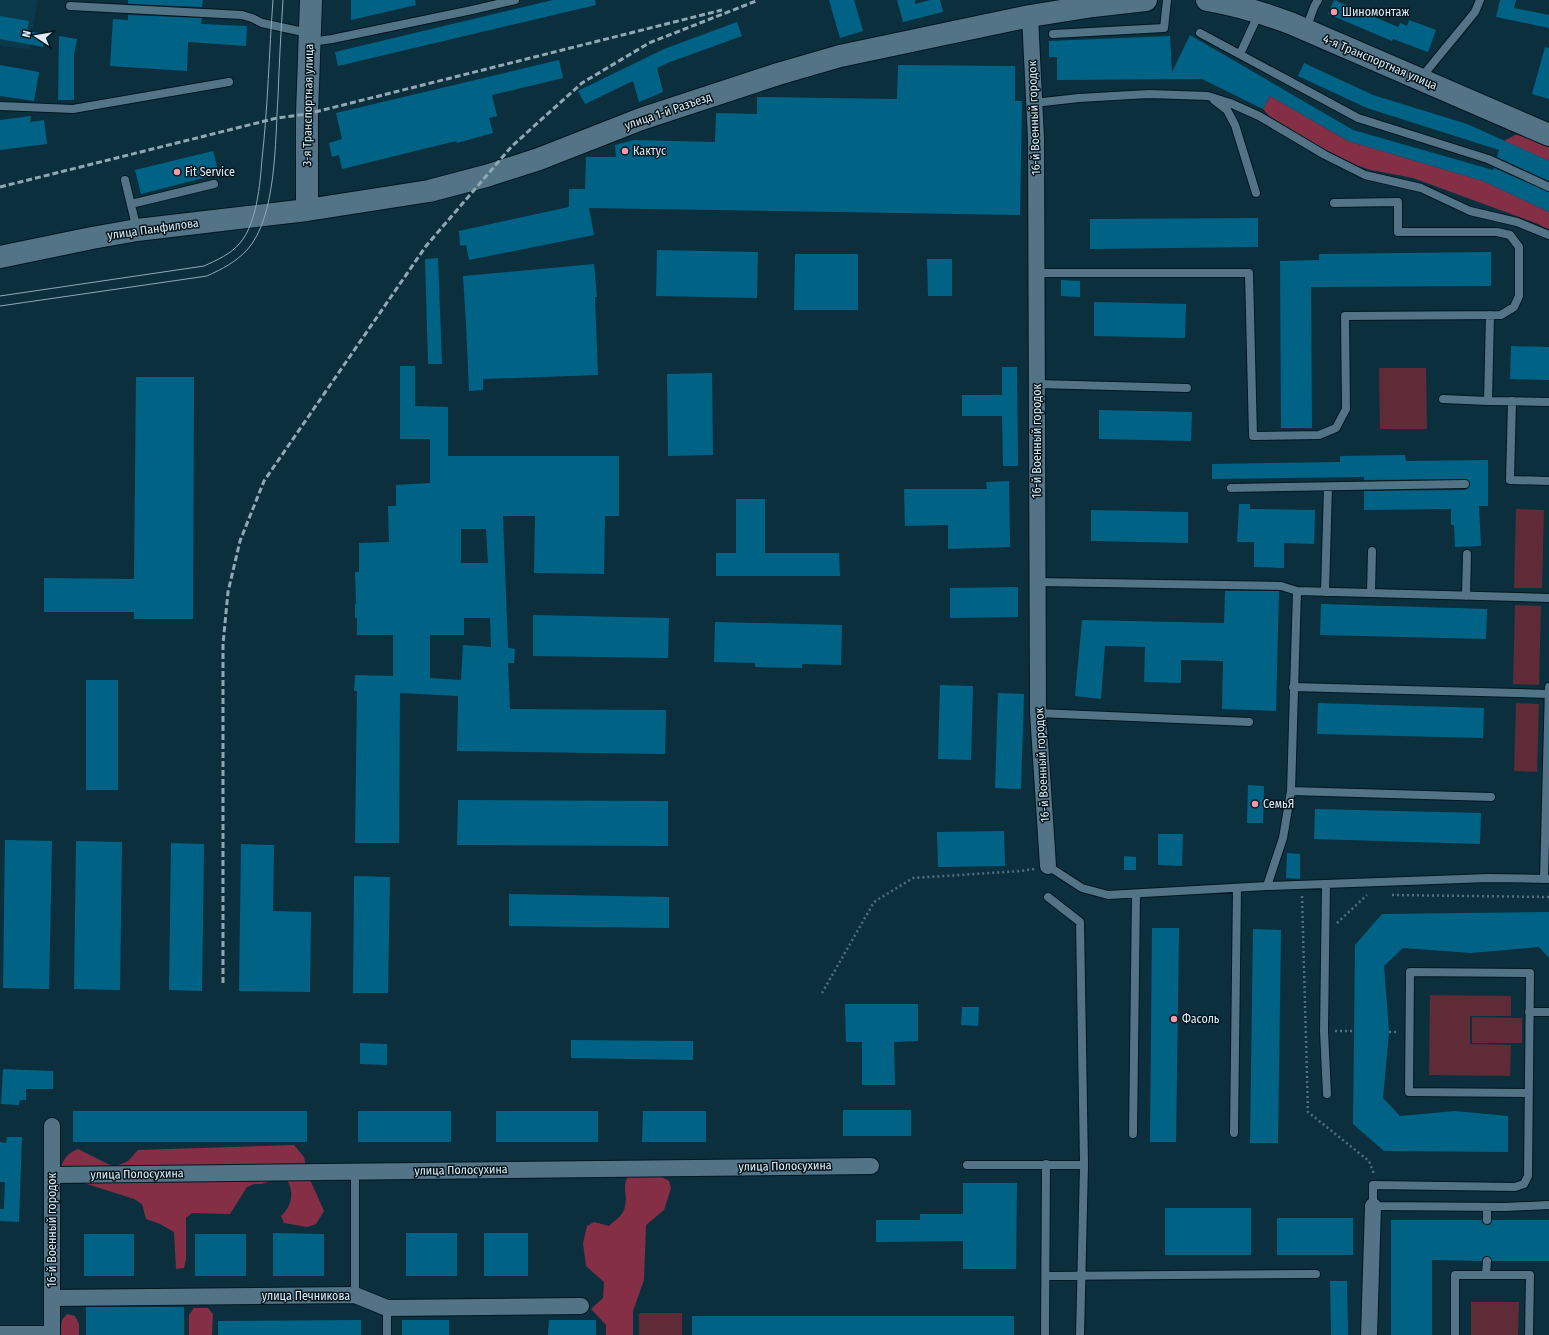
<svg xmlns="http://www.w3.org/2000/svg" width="1549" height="1335" viewBox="0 0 1549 1335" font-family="'Fira Sans Condensed',sans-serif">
<rect width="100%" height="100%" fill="#0c2f3e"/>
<path fill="#0a394c" d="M0 0H38L29 49 0 46Z"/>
<path fill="#5e2b37" d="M1379 368H1426L1427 429H1380Z
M1516 509 1544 510 1542 588H1514Z
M1515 605 1541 606 1539 685 1513 684Z
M1516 703 1539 704 1537 772 1514 771Z
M1430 995 1511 996V1016H1470V1044L1511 1045 1510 1076 1429 1075Z
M1472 1017 1522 1018V1043H1472Z
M1471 1302H1519L1518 1335H1471Z
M639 1313H682V1335H639Z"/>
<path fill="#852f46" d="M1270 96 1348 141 1483 181 1549 212V230L1538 224 1413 178 1371 170 1343 161 1269 116 1263 109Z
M1515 135 1531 136 1549 144V161L1504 141Z
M294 1145 304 1157 307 1173 324 1211 316 1224 307 1227 284 1223 281 1216C293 1205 295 1189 284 1176L262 1184H254L247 1187 230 1214 192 1213 186 1218V1259L184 1268 176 1269 174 1232 160 1224 146 1219 142 1204 134 1199 65 1177 60 1171C62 1161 67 1153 78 1149L114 1167 128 1161 138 1150Z
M655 1173 669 1181 671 1188 664 1210 646 1225 644 1280 633 1311V1335H606V1325L591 1309 603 1298 604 1282 586 1266 583 1243 587 1226 594 1222 609 1226C615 1220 624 1215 625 1206 628 1194 621 1186 629 1175Z
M194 1308H208L213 1314 212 1335H189V1315Z
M67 1314 75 1316 79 1324V1335H59L62 1320Z"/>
<path fill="#006386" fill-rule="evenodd" d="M128 0H203L202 7 128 4Z
M351 0H415L416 5 351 20Z
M553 0H595L596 5 338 66 335 52Z
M829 0H854L863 31 840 38Z
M897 0H915V4L930 0H940L943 12 903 22Z
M1334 0 1398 27 1400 23 1407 26 1409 20 1436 30 1428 52 1393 39 1392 41 1328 14Z
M1500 0H1516L1514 8 1549 15V28L1496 17Z
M128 15 202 18 201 24 247 26 246 46 188 42 187 71 110 66 113 19 128 20Z
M0 16 29 21 27 31 45 34 43 47 0 39Z
M737 22 742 36 670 62 657 68 663 92 639 102 633 81 585 104 578 91 664 49Z
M1190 35 1353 130 1493 170 1494 168 1549 192V212L1483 181 1348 141 1270 96 1263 109 1202 79 1057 80V57H1049V41L1170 36 1172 72Z
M59 36 77 39 74 55V100H58Z
M1545 47 1549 48V99L1532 94Z
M559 60 563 78 492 95 497 116 489 118 493 133 457 143 456 141 342 169 339 155 332 157 329 143 342 139 336 113Z
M1304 63 1373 95 1467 124 1549 161V181L1497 157 1499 150 1367 108 1298 76Z
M0 65 39 72 34 101 0 96Z
M898 65 1015 66V101H1022L1020 215 589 208 594 235 469 260 466 245 460 246 459 231 569 207V189H585L586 157H616L615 145 634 140 715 142 716 113 757 114V97L897 99Z
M31 116 30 122 44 120 47 144 0 150V120Z
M213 151 219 174 141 194 135 170Z
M1258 218V247L1090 249V219Z
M657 250 758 252 757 298 656 296Z
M1491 252V286L1311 287 1312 428H1281L1280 261 1319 260V254Z
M795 254H858V310H794Z
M438 258 442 364H428L425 259Z
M927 259H952V296H928Z
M594 264 597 297H595L598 375 483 379V390L469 391 466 324 463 276Z
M1061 280 1080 281V297L1061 296Z
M1094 302 1186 304 1185 338 1094 336Z
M1511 346 1549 347V380L1510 379Z
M400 366H415V406L448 407V456H619V516H605L604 574 534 573 535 516H503L508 648 515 649 514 663H508L510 709 666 710 665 754 457 751 458 696 400 693 399 843H355L357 691H354L355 675 393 676V635H357V618H355V604H356L355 572H359V543L389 542 388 506H396V485L430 483V439H400ZM461 529H486L488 563H461ZM464 618H490L491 647 463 645 461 680 430 678V635H464Z
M1002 367H1017L1018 466H1003L1002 416H962V395H1002Z
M712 373 713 455 668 456 667 374Z
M136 377H194L193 619H134V612H44V578L134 579Z
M1099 410 1192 412 1191 441 1099 439Z
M1405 455 1406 461 1488 460V506H1479L1481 546 1455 547 1454 525H1451V509L1364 510V491L1465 490 1468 488 1470 484 1467 479 1364 480V477L1212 479V464L1340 462V456Z
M1009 481 1010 547 948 549V525L905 526 904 489H987L986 482Z
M736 499H765V553H839L840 576H716V553H736Z
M1239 504H1250V509L1315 510 1314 544 1284 543V568L1254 567V542H1237Z
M1091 510 1188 512V543L1091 541Z
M1018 587V617L950 618V588Z
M1225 591H1279L1276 711 1222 709 1223 661 1181 660V683L1144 682 1145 647 1105 646 1101 699 1075 696 1082 620 1224 623Z
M1321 604 1487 609 1486 639 1320 635Z
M533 615 669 618 668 658 533 656Z
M715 622 842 625 841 665 802 664V668L755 667V663L714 662Z
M86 680H118V790H86Z
M940 685 973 686 971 760 938 759Z
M998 693 1024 694 1021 789 995 788Z
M1318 703 1484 708 1483 738 1317 734Z
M1248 785 1264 786 1263 823H1247Z
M458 800 668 801V846L457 845Z
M1315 809 1481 813 1480 844 1314 839Z
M1004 831 1005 866 938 867 937 832Z
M1158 834H1183L1182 866 1158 865Z
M5 840 52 841 49 989 3 988Z
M76 841 122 842 120 990 74 989Z
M171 843 204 844 202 991 169 990Z
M241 844 274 845 273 911 311 912 310 992 239 991Z
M1287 853 1300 854V879L1286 878Z
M1124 856 1136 857V870H1124Z
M354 876 390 877 388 993H353Z
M509 894 669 897V928L509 926Z
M1549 912V958L1539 947 1471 953 1403 948 1384 966 1389 1032 1383 1098 1400 1116 1455 1111 1508 1116V1152L1384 1151 1353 1124 1355 945 1382 914Z
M1152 928H1179L1176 1142H1150Z
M1253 929 1281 930 1278 1143H1250Z
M845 1004H918V1041L894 1042 895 1085H862V1042H846Z
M962 1007H979L978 1026 961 1025Z
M571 1040 693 1041V1060L571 1058Z
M360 1043 387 1044V1065L360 1064Z
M3 1069 53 1071V1089H26V1100H20L19 1105 1 1104Z
M843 1110H911V1136H843Z
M73 1111H307V1142H73Z
M358 1111H451V1142H358Z
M496 1111H598V1142H496Z
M643 1111H706V1142H642Z
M7 1137H22L19 1222 0 1221V1209H4L5 1182H0V1142L6 1143Z
M963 1183H1017L1016 1269H963V1241L876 1242V1220H920V1214H963Z
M1165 1208H1251V1255H1165Z
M1277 1218H1353V1255H1277Z
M1391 1220H1482V1223L1487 1225H1490L1492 1220H1549V1261H1492L1490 1257 1487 1256 1483 1258 1482 1261 1432 1260V1335H1391Z
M273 1233 324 1234V1276H273Z
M406 1233H457V1276H406Z
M484 1233H528V1276H484Z
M84 1234H134V1276H84Z
M195 1234H246V1276H195Z
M1330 1281H1347L1348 1335H1331Z
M86 1307H184V1335H86Z
M692 1316H1014V1335H692Z
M361 1320V1335H218V1321Z
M402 1320H449V1335H402Z
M549 1320H596V1335H548Z"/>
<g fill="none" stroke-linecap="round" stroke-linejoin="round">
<defs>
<path id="lane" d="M70 6 242 15 252 18 262 23 308 33
M1306 29 1314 7 1318 0
M1200 33 1358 118 1488 159 1549 187
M1053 34 1164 28 1167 0
M311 42 332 39 472 10 515 0
M1240 54 1259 13
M1420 79 1475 12 1480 0
M1214 100 1227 110 1235 125 1256 193
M1034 103 1079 98 1149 94 1208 96 1230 103 1259 116 1325 155 1365 175 1421 188 1470 211 1517 222 1549 235
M0 106 73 109 229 82
M125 180 137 230
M131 204 214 184
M1037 273H1249L1253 436 1319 435 1336 428 1346 409 1345 316 1501 315 1514 307 1519 296V247L1510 235 1497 232H1398V202L1334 203
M1490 315 1488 401 1549 402
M1037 384 1187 388
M1443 399 1488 401
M1512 401 1510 480 1549 481
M1231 488 1465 484
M1038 582 1281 586 1297 591 1549 598
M1325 592 1328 487
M1371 593 1372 551
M1466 596 1467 554
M1293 687 1549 694
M1038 713 1249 722
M1291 791 1491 797
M1048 866 1082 888 1108 895 1267 886 1489 878 1549 879
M1544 879 1549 687
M1326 885 1324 1031 1327 1094
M1267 886 1283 838 1291 791 1297 591
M1048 897 1080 922 1084 1165 1080 1335
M1529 1012H1549
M1528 1093 1409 1092 1410 972 1530 973 1528 1176 1524 1184 1515 1187 1373 1185V1206L1505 1207 1549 1205
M1234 1133 1237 888
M1133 1134 1136 894
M967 1165H1084
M355 1171V1295
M1487 1220V1207
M1486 1275 1487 1261
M1046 1276 1316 1274
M387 1335V1308
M1045 1335 1046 1164
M1455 1335V1275H1530L1529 1335"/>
<path id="street" d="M1030 16 1036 139 1038 713 1048 866
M52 1126V1335
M52 1175 871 1166
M52 1298 355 1295 387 1308 581 1306
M0 1334H52
M1369 1335 1373 1206"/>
<path id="secondary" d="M1207 0C1236 5 1263 13 1290 23L1549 135
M307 210V114L311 0
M0 257 92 238 137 230 307 210 429 191 486 176 539 159 641 119 778 74 840 56 1030 16 1093 6 1146 0"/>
</defs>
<use href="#lane" stroke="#001621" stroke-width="10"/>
<use href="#street" stroke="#001621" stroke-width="18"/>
<use href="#secondary" stroke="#001621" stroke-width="24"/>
<path stroke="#52707d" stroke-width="2.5" stroke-dasharray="2 3" stroke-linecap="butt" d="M1392 895 1549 897
M1302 896 1308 1112 1369 1161 1374 1174
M1337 923 1367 895
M822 993 874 902 913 878 1021 871 1034 869
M1335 1031H1354
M1389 1032H1399"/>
<use href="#lane" stroke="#527486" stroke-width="8"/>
<use href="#street" stroke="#527486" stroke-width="16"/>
<use href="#secondary" stroke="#527486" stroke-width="22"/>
<path stroke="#8fa8b3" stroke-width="1" d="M0 296 204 266C217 260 231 254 240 243 257 223 260 184 262 159 268 106 269 53 273 0
M0 306 207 276C222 269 236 262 247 250 277 217 275 139 278 97 279 65 281 32 283 0"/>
<path stroke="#8fa8b3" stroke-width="3" stroke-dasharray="6 3" stroke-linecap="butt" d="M0 187 277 118 307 114 722 10
M223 983V644L228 592 240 541 264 481 426 246 512 146 582 83 649 43 756 1"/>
</g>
<g fill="#f39aab" stroke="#07151c" stroke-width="1.5">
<circle cx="1334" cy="12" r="4"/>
<circle cx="625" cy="151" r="4"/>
<circle cx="177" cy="172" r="4"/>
<circle cx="1255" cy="804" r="4"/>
<circle cx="1174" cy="1019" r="4"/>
</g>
<g text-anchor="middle" stroke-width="3" stroke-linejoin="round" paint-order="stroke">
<g font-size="12" fill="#dbeef8" stroke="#07151c" text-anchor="start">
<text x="1342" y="16">Шиномонтаж</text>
<text x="633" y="155">Кактус</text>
<text x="185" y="176">Fit Service</text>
<text x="1263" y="808">СемьЯ</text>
<text x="1182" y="1023">Фасоль</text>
</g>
<g font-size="12" fill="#dbeef8" stroke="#07151c">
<text transform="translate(1380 62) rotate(23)" y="4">4-я Транспортная улица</text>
<text transform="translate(308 105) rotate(-89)" y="4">3-я Транспортная улица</text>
<text transform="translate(668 111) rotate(-19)" y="4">улица 1-й Разъезд</text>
<text transform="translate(1034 118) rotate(-92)" y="4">16-й Военный городок</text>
<text transform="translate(153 229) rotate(-8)" y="4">улица Панфилова</text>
<text transform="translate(1037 441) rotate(-90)" y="4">16-й Военный городок</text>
<text transform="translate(1042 765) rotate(-93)" y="4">16-й Военный городок</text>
<text transform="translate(785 1166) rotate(-1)" y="4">улица Полосухина</text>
<text transform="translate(461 1170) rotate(-1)" y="4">улица Полосухина</text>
<text transform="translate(137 1174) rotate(-1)" y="4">улица Полосухина</text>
<text transform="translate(52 1230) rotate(-90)" y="4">16-й Военный городок</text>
<text x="306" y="1300">улица Печникова</text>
</g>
</g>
<g transform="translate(36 36) rotate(282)" stroke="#07151c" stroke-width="3" paint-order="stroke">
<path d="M0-3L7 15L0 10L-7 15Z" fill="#dbeef8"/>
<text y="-6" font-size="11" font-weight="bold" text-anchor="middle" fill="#dbeef8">N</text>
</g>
</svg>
